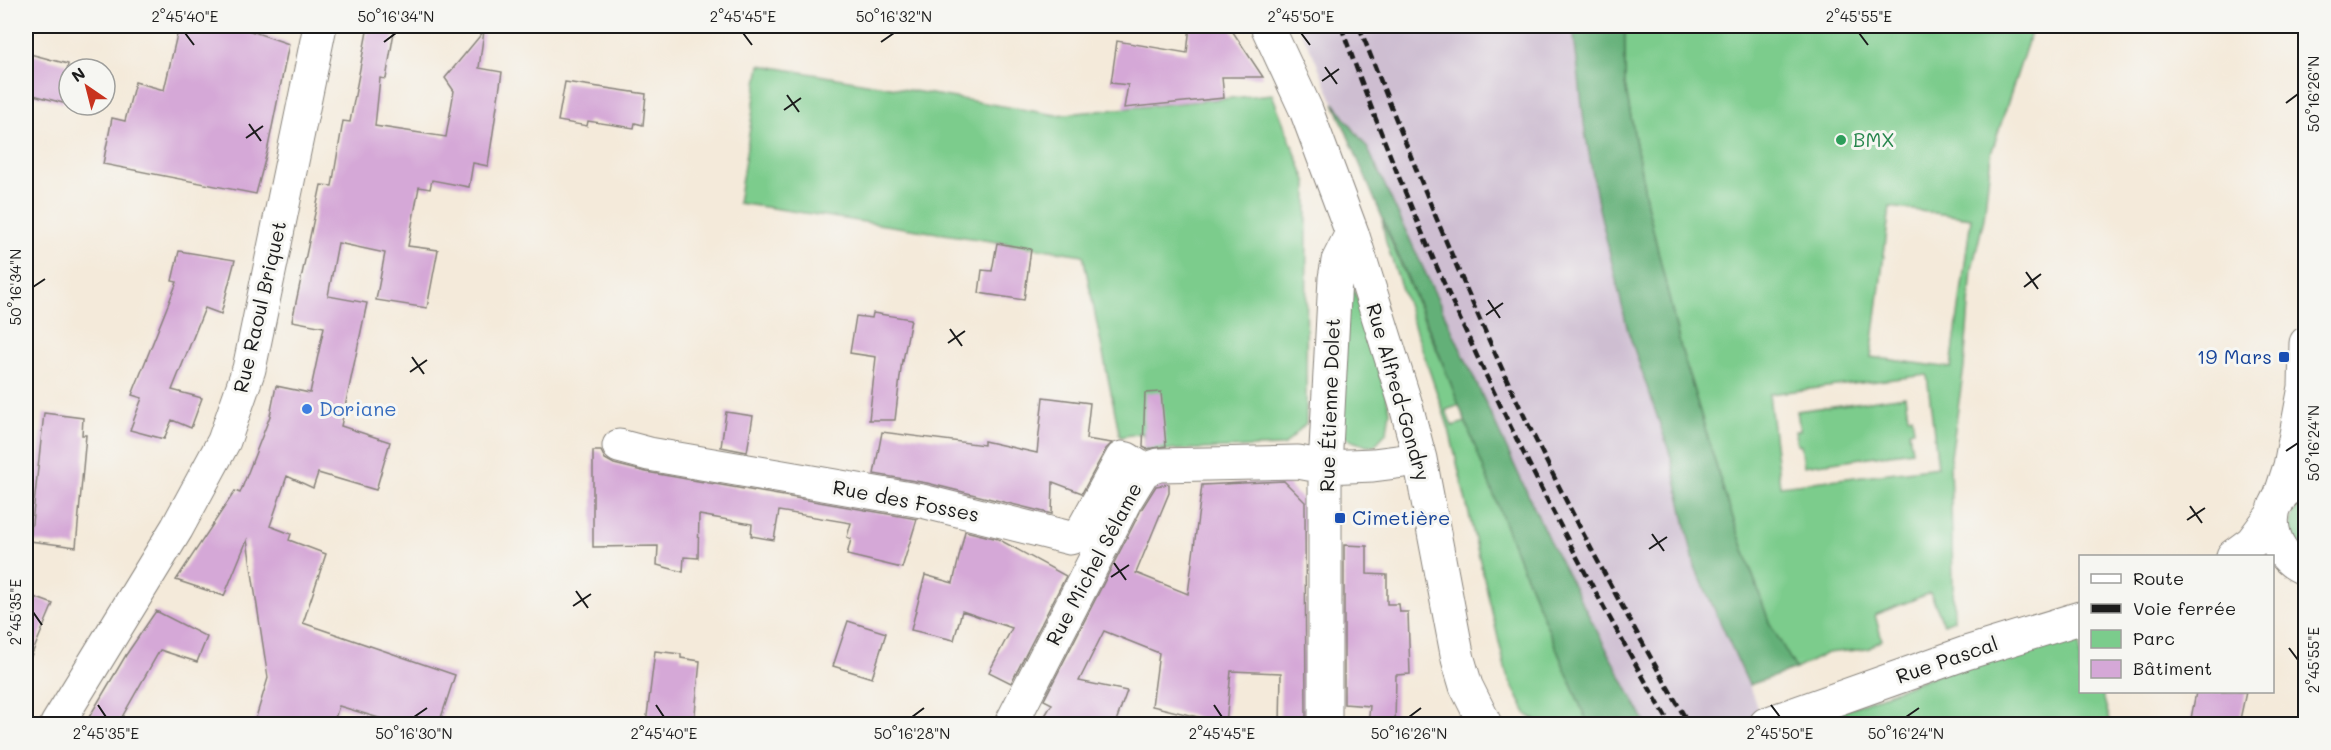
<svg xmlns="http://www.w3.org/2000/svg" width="2331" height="750" viewBox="0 0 2331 750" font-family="Mali,sans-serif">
<rect width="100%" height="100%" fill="#f6f6f2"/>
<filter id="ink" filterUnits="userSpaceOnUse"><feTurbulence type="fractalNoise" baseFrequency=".0167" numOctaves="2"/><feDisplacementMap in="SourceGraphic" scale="12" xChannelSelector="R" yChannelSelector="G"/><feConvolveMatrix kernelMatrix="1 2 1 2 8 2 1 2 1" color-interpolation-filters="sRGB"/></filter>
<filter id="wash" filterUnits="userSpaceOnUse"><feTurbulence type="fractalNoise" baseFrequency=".008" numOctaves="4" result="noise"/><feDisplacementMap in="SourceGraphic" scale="24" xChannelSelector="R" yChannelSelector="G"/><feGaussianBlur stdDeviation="1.35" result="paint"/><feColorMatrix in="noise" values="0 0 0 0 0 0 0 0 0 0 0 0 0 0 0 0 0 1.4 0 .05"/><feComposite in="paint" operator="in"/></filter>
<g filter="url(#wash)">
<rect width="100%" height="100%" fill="#f4eada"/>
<path fill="#cebed1" d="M1297 26H1573L1585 131 1671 457 1695 567 1749 685 1763 724H1646L1549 540 1368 149 1334 103 1312 52Z"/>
<path fill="#7bcc8c" stroke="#4c7454" stroke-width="1.5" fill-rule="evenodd" d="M1625 26H2033L1991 154 1984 218 1972 269 1964 367 1950 463 1954 620 1944 624 1930 593 1875 615 1882 640 1868 649 1827 653 1796 669 1769 622 1724 492 1680 345 1647 204 1625 85ZM1890 207 1971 218 1951 368 1871 357ZM1927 375 1938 467 1780 486 1769 394Z
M760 65 1056 115 1272 94 1307 183 1306 423 1284 446 1145 451 1143 433 1120 437 1083 255 738 203Z
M1382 220 1460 405 1446 410 1452 426 1466 422 1515 550 1588 724H1541L1527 715 1507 676 1449 429 1386 242Z
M1347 286H1352L1360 306 1390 410 1387 432 1374 446C1357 444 1348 441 1336 429Z
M1905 396 1908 416H1912L1914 430 1909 431 1912 451 1804 466 1801 445H1797L1795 431H1800L1797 411Z
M2305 500V549C2287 537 2286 513 2305 500Z
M2080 618V692H2102L2111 724H1810Z"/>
<path fill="#64b078" stroke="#40664a" stroke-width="1.5" d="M1573 26H1625V85L1647 204 1680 345 1724 492 1769 622 1796 669 1749 685 1695 567 1671 457 1628 331 1598 204 1585 131Z
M1334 103 1368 149 1549 540 1646 724H1588L1515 550 1433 338Z"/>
<g id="blocks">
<path fill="#d5a8d7" d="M179 26H236L289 44 267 152 256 194 103 164 112 118 125 121 135 82 164 90Z
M368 26H395L386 79 380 78 375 126 446 137 454 91 445 78 484 31 479 68 502 72 488 166 473 163 469 187 432 180 430 189 419 187 408 246 438 250 427 308 376 300 385 253 338 243 328 296 367 303 341 426 390 442 376 490 318 473 313 488 287 476 270 526 291 534 289 540 326 554 303 623 455 675 439 724H380L382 719 339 706 333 724H254L268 678 247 540 224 596 176 580 235 491 240 493 270 416 276 386 310 393 324 327 292 321 321 185 332 186 343 121 350 122Z
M1190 26H1229L1263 77H1222L1224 98 1124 108 1128 85 1111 83 1117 41 1187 53Z
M30 54 68 64 63 103 26 93V74Z
M565 82 646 94 643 125 635 123 634 128 588 121 587 126 558 121Z
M997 243 1031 249 1024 300 979 293 982 270 992 271Z
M179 251 235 260 221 314 205 308 172 390 202 398 191 428 172 420 164 439 130 430 142 398 132 395 177 282 172 281Z
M873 313 911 319 903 361 902 360 895 420H869L876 357 850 353 856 316 872 318Z
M1161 392 1166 446 1147 449 1143 447 1145 393Z
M1043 397 1090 403 1086 439 1112 443 1106 449 1082 493 1053 482 1052 514 927 483 874 474 882 432 984 445V441L1037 453Z
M726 412 753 416 747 452 721 447Z
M44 413 83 418 82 435H86L76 547 30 541Z
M593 451H601L605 459 614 464 646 472 917 519 902 568 847 555 851 539 847 537 851 523 779 511 774 540 751 536 752 524 699 515 698 558 684 557 683 572 657 565 658 546 593 547Z
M1284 481 1305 502 1306 724H1280L1281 673 1231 671 1226 724H1197L1198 717 1152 706 1159 653 1104 631 1079 681 1127 691 1115 724H1040L1052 704 1044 700 1141 510 1156 486 1169 484V493L1136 573 1188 594 1202 485Z
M965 531 998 539 1066 576 1011 683 989 672 1012 628 962 611 954 640 911 630 925 575 953 583Z
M1344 545 1367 546V574L1387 575V604H1399L1400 612H1408L1410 674 1396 675 1395 724H1368L1370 706 1344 704Z
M26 594 53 604 26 668Z
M156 611 207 637 197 662 160 650 118 724H85L126 655Z
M848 621 886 633 872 678 833 666Z
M655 651 681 654V658L700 661 694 724H646Z
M2196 692H2246L2239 724H2190Z"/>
</g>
</g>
<g filter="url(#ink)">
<use href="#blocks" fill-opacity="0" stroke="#88837b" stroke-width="1.5"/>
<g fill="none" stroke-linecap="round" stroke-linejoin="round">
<defs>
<path id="minor" d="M1267 26 1306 110 1352 233 1405 402 1420 459 1458 659 1466 686 1485 724
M619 446 649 454 922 501 1070 538 1080 535 1122 458 1127 459 1144 470
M2293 486C2258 506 2271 557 2306 569
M2279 500 2290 466 2305 387 2306 343
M2233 556 2252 542 2273 514
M57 724 177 528 224 441 249 369 320 26
M1011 724 1125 501 1144 470 1159 465 1298 462 1325 467 1373 465 1420 459
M1325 724V467L1335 278 1338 261 1352 233
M1766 724 1966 653 2080 618"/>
</defs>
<use href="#minor" stroke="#88837b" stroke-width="35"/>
<use href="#minor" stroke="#fff" stroke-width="33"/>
<path stroke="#1c1c1c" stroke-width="4.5" stroke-dasharray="9 4.5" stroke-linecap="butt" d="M1341 26C1428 268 1540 502 1670 724
M1359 26C1403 138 1448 250 1498 360 1555 485 1620 606 1689 724"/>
</g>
</g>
<path fill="none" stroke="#1c1c1c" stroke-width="2" d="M185 33 194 45M743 33 752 45M1301 33 1310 45M1859 33 1868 45M384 42 396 33M881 42 894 33M1325 67 1337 84M1322 81 1339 69M787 95 799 112M2286 103 2298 94M784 110 801 98M249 124 261 141M246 138 263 126M2026 272 2038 289M33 287 45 279M2024 287 2041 274M1488 300 1500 318M1486 315 1503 303M950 329 962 346M948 343 965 331M412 357 424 374M410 372 427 360M2286 451 2298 443M2190 506 2202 523M2187 520 2205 508M1652 534 1664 551M1649 549 1667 537M1114 563 1126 580M1111 577 1129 565M576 591 588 608M573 606 591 594M33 612 42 625M2289 648 2298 660M98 705 106 717M656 705 664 717M1214 705 1222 717M1771 705 1780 717M414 717 427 708M912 717 924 708M1409 717 1421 708M1906 717 1919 708"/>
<circle fill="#2e9e5b" stroke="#f6f6f2" stroke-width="2" cx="1841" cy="140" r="6"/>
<g fill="#1a4fb4" stroke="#f6f6f2" stroke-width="2">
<rect x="2278" y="351" width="12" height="12" rx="3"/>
<rect x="1334" y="512" width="12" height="12" rx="3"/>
</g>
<circle fill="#3f7fe0" stroke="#f6f6f2" stroke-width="2" cx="307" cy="409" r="6"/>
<g text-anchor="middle" stroke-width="6" stroke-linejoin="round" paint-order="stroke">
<g font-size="20" fill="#27864d" stroke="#f6f6f2" text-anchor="start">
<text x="1853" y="147">BMX</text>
</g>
<g font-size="20" fill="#1c1c1c" stroke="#f6f6f2">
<text transform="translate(260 307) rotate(-77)" y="7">Rue Raoul Briquet</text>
<text transform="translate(1398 392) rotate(74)" y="7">Rue Alfred-Gondry</text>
<text transform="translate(1330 405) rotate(-88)" y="7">Rue Étienne Dolet</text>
<text transform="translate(906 501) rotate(11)" y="7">Rue des Fosses</text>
<text transform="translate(1094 564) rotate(-62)" y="7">Rue Michel Sélame</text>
<text transform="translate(1947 660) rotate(-19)" y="7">Rue Pascal</text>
</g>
<g font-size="20" fill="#164399" stroke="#f6f6f2" text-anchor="end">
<text x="2272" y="364">19 Mars</text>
<text x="1352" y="525" text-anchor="start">Cimetière</text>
</g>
<g font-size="20" fill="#366cbe" stroke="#f6f6f2" text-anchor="start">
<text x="319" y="416">Doriane</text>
</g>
</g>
<rect width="2331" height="750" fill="none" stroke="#f6f6f2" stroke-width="66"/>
<rect x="2079" y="555" width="195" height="138" fill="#f6f6f2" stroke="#9f9f9c" stroke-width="1.5"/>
<rect x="2091" y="574" width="30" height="9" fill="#ffffff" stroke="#9f9f9c" stroke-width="1.5"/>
<text x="2133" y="585" font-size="18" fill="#1c1c1c">Route</text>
<rect x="2091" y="604" width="30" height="9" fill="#1c1c1c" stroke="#9f9f9c" stroke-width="1.5"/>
<text x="2133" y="615" font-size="18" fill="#1c1c1c">Voie ferrée</text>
<rect x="2091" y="630" width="30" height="18" fill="#7bcc8c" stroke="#9f9f9c" stroke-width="1.5"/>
<text x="2133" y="645" font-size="18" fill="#1c1c1c">Parc</text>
<rect x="2091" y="660" width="30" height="18" fill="#d5a8d7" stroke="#9f9f9c" stroke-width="1.5"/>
<text x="2133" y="675" font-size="18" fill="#1c1c1c">Bâtiment</text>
<g transform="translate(87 87) rotate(325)"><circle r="28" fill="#f6f6f2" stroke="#9f9f9c" stroke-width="1.5"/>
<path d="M0-4.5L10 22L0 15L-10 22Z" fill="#c8321e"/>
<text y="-9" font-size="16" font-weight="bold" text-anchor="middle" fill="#1c1c1c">N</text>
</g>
<rect x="33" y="33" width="2265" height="684" fill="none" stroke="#1c1c1c" stroke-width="2"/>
<g font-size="15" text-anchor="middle" fill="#1c1c1c">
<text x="185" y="22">2°45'40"E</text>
<text x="396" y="22">50°16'34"N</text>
<text x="743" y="22">2°45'45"E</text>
<text x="894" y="22">50°16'32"N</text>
<text x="1301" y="22">2°45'50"E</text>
<text x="1859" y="22">2°45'55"E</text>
<text transform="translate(2314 94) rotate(-90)" y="5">50°16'26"N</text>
<text transform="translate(16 287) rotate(-90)" y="5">50°16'34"N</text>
<text transform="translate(2314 443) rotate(-90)" y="5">50°16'24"N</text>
<text transform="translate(16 612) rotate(-90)" y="5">2°45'35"E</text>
<text transform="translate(2314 660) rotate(-90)" y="5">2°45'55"E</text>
<text x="106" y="739">2°45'35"E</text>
<text x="414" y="739">50°16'30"N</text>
<text x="664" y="739">2°45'40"E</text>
<text x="912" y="739">50°16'28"N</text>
<text x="1222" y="739">2°45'45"E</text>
<text x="1409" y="739">50°16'26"N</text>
<text x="1780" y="739">2°45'50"E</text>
<text x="1906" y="739">50°16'24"N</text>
</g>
</svg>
